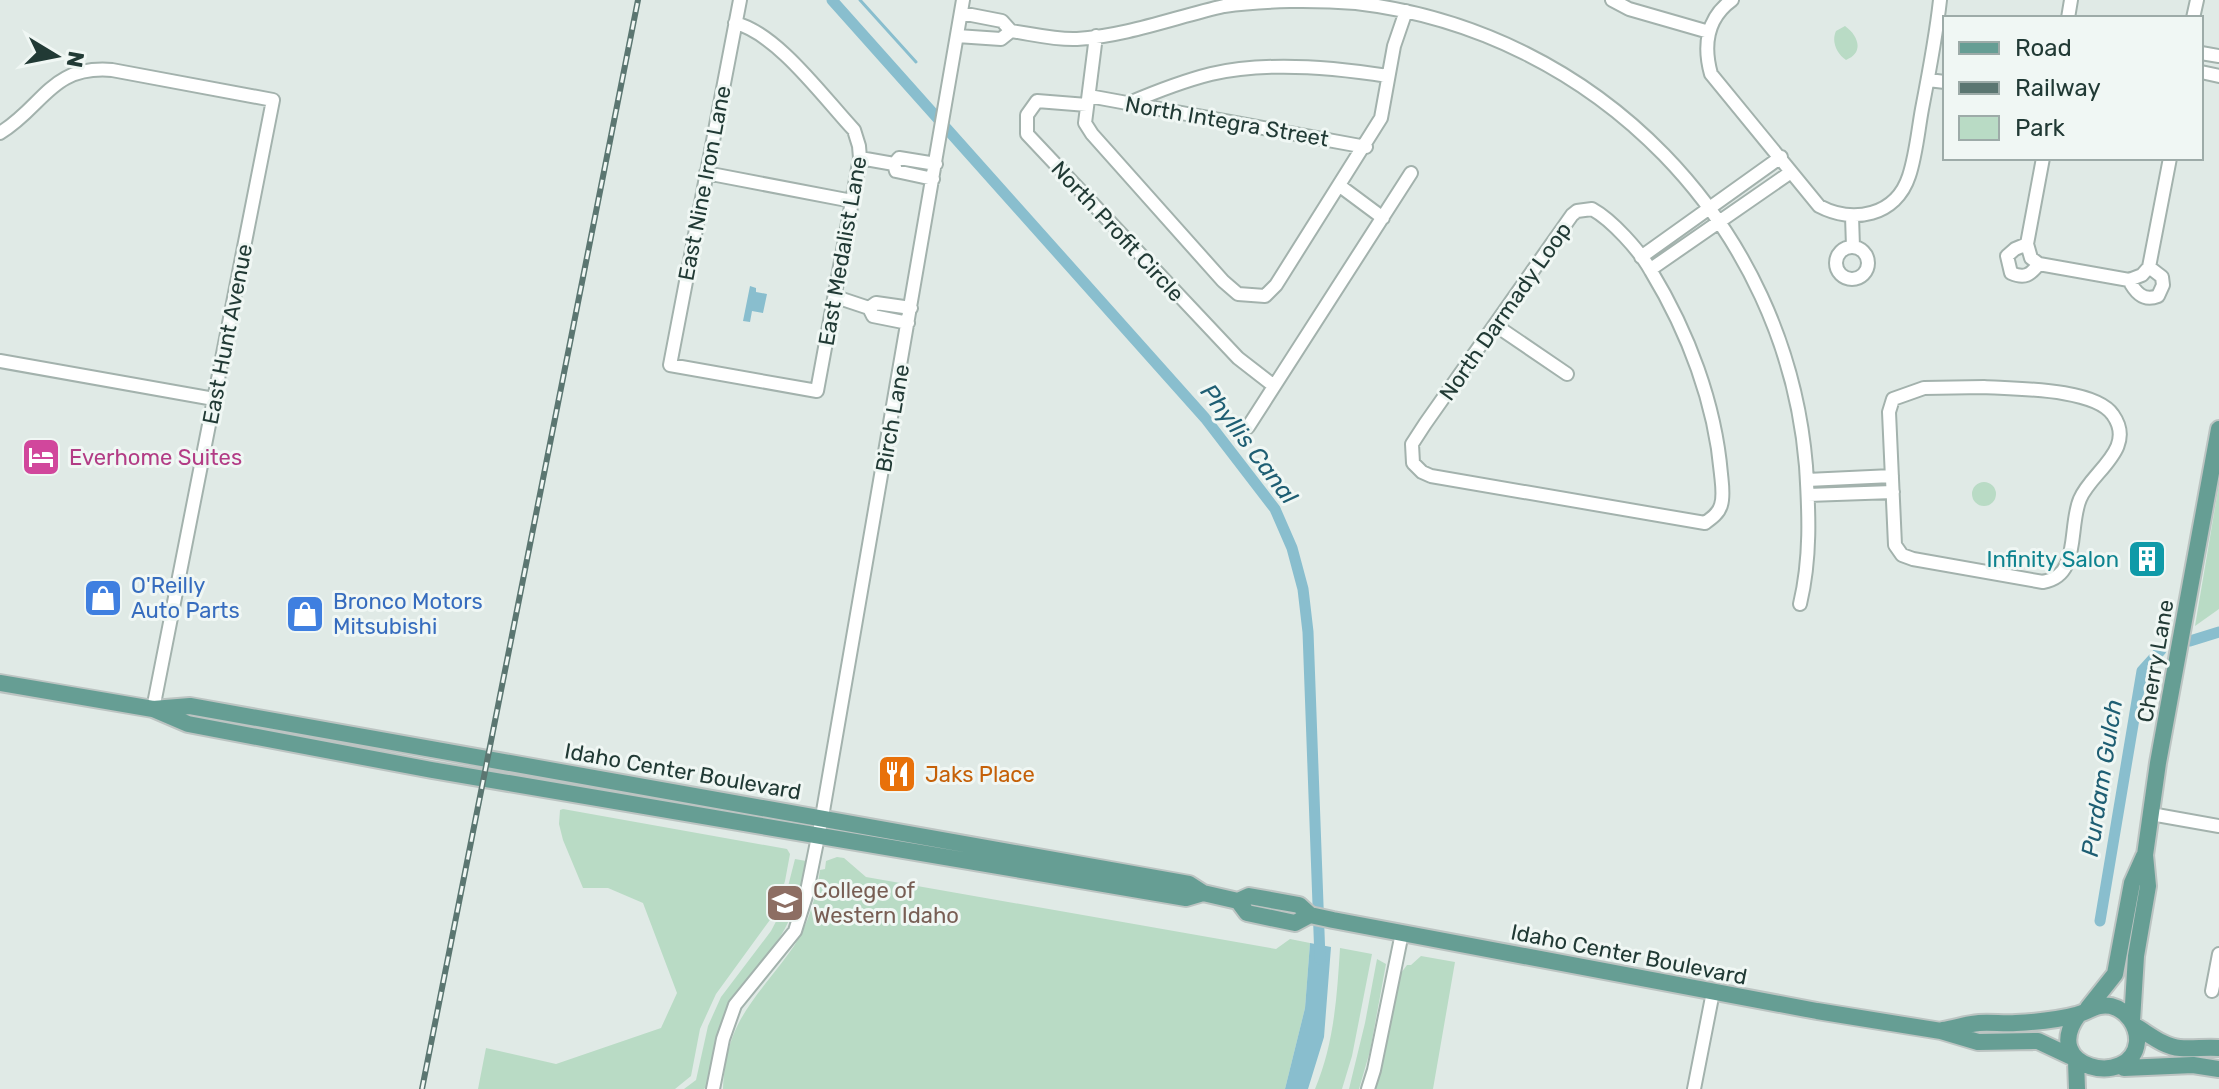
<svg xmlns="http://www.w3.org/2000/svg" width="2219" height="1089" viewBox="0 0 2219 1089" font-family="Rubik,sans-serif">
<rect width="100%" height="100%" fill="#e0eae6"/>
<path fill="#b9dbc5" d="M1845 26C1859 36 1864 53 1846 60 1837 54 1831 42 1836 31Z
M1972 494a12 12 0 1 1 24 0a12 12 0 1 1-24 0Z
M2219 484V609L2195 626Z
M563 809 787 849 790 854 785 881 775 913 716 994 700 1029 691 1076 675 1089H478L486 1048 556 1064 661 1028 677 993 643 903 608 888H583L563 840 559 824 560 810Z
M837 857 844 858 866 877 1276 949 1290 939 1310 943 1305 1008 1285 1089H723C726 1018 757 999 794 946 809 923 816 897 820 870L825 869 826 861Z
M795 859 806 861C800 891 794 918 776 943 762 963 743 981 731 1003 716 1030 714 1058 706 1087L704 1089H684L696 1080 708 1026 721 997 771 931 782 910Z
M1340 948 1372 954 1352 1056 1342 1089H1315C1334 1044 1337 997 1340 948Z
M1421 956 1455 962 1433 1089H1375L1381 1072 1401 973 1407 965H1411Z
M1377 959 1386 964 1370 1051 1359 1089H1349L1365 1023Z"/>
<path fill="#89bece" d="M750 286 756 288V292L767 294 763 313 752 311 750 322 743 321Z
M1310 943 1331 947 1324 1037 1308 1089H1285L1305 1008Z"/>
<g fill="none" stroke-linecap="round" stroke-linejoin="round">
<path stroke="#89bece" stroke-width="3" d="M860 0 916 62"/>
<path stroke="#89bece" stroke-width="11" d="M832 0 1205 418 1275 509 1292 548 1303 589 1308 632 1320 959
M2190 641 2219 632
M2100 921 2142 671 2161 650"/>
<defs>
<path id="minor" d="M1612 0 1629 9 1709 32
M1732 0C1707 18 1703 45 1711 74L1819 206C1853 224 1896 216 1909 176 1916 155 1918 131 1922 109 1929 73 1936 37 1940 0
M961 13 1002 21 1011 31C1032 34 1055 40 1077 39 1126 36 1176 17 1224 6 1262 0 1317 0 1356 3 1597 31 1786 225 1806 466 1809 513 1811 558 1800 604
M2068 18 2071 0
M2193 18 2197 0
M735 23C777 33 824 98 854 130L859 146 860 158 817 391 670 365 740 0
M957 36 1001 39 1011 31
M1096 36 1085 123 1092 134 1223 281 1238 294 1265 296 1276 285 1381 118 1394 46 1406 11
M2201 53 2219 56
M2201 72 2219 76
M1928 80 1945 82
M1089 96 1366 147
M1129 103C1155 92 1183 81 1211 74 1267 61 1332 67 1388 76
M1087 105 1037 101 1027 115V134L1238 358 1274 386
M0 133C44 106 51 65 112 70L273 100 153 709
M860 158 894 164 896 171 933 179
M2043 158 2027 244 2031 258 2039 264 2129 280 2142 275 2149 267 2170 158
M894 164 899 158 936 164
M706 173 852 201
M1340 186 1383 218
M1592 209C1612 220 1640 251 1651 271 1688 332 1715 403 1721 474 1722 484 1724 496 1721 505 1719 513 1712 518 1705 523L1431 476 1422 472 1413 463 1412 444 1425 424 1572 215 1577 211Z
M1852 216 1853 247
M2027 244 2015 249 2007 256 2011 273C2025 279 2030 275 2039 264
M1836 263a16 16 0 1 1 32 0a16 16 0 1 1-32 0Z
M1641 257 1781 157
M1651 269 1791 172
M2129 280C2135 292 2143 302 2158 296L2163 285 2162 277 2149 267
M836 297 869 308 873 316 908 323
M869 308 876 303 911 308
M1495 325 1567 374
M0 361 214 399
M1984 387C2015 389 2095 388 2113 415 2137 449 2091 472 2080 499 2068 527 2081 576 2043 582L1913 559 1902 555 1895 545 1889 412 1893 399 1924 388Z
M1248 427 1411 173
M1807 480 1892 476
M1808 495 1893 492
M2151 814 2219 826
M2212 991 2219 954
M713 1089 723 1039 735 1005 795 931 806 896 822 817 963 0
M1368 1089 1374 1070 1402 933
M1694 1089 1713 992"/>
<path id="major" d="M0 683 153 709 188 724 432 770 1186 898 1203 893
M153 709 190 706 1189 884 1203 893 1238 901 1249 896 1299 905 1310 915 1333 920 1817 1011 1941 1031 1978 1042 2038 1041 2072 1057
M1238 901 1247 913 1295 923 1310 915
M2088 1008 2115 974 2132 883 2144 856
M2132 1021 2136 956 2148 886 2145 855 2158 763 2219 429
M2135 1026C2149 1034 2164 1047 2180 1048 2193 1049 2206 1047 2219 1048
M1943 1030C1955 1028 1967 1024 1979 1023 1991 1022 2004 1024 2016 1023 2035 1022 2058 1020 2076 1015 2089 1012 2096 1003 2111 1006 2127 1010 2138 1026 2137 1042 2132 1089 2037 1069 2079 1014
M2076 1061 2077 1089
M2124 1068 2193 1065 2219 1069"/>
</defs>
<use href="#minor" stroke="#a3b2ad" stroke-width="16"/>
<use href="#major" stroke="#bcc4c2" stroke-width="20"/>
<use href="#minor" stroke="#fff" stroke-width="12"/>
<use href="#major" stroke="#669e94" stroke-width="16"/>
<defs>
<path id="rail" d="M422 1089 638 0"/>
</defs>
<use href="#rail" stroke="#5b7671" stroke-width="6"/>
<use href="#rail" stroke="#f0f7f4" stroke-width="3" stroke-dasharray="9" stroke-linecap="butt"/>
</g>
<defs>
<symbol id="hotel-square" viewBox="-11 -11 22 22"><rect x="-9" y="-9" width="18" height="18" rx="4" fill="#d1479c" stroke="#f0f7f4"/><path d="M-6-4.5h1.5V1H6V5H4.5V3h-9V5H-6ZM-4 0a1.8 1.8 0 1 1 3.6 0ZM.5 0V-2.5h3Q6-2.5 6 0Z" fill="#fff"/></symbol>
<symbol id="building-square" viewBox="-11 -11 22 22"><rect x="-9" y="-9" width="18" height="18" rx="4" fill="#0f9aa8" stroke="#f0f7f4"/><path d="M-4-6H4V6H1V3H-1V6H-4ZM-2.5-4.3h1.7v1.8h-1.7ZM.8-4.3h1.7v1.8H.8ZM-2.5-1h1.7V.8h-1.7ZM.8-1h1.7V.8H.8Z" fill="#fff"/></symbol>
<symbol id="shop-square" viewBox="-11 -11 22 22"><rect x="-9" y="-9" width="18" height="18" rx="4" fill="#3f7fe0" stroke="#f0f7f4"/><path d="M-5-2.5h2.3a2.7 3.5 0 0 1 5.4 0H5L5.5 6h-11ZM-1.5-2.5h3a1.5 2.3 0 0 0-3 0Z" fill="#fff"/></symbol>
<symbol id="restaurant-square" viewBox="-11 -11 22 22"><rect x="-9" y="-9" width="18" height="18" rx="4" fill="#e8710a" stroke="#f0f7f4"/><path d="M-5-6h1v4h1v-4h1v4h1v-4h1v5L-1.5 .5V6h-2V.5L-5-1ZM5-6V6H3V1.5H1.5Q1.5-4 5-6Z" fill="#fff"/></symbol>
<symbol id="university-square" viewBox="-11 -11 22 22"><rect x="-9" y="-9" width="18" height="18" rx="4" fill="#8d6e63" stroke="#f0f7f4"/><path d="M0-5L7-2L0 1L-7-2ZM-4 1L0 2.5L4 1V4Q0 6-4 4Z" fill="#fff"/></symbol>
</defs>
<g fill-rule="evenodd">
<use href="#hotel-square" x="19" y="435" width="44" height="44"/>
<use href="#building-square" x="2125" y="537" width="44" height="44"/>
<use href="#shop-square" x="81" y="576" width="44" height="44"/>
<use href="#shop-square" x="283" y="592" width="44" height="44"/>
<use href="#restaurant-square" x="875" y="752" width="44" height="44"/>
<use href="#university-square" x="763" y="881" width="44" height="44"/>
</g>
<g text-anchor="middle" stroke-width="6" stroke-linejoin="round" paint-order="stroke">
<g font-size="22" fill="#213a35" stroke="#f0f7f4">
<text transform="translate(1227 121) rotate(10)" y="8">North Integra Street</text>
<text transform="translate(704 183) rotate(-79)" y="8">East Nine Iron Lane</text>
<text transform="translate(1118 231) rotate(47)" y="8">North Profit Circle</text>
<text transform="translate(842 251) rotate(-80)" y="8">East Medalist Lane</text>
<text transform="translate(1505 311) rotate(-55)" y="8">North Darmady Loop</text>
<text transform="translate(227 334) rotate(-79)" y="8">East Hunt Avenue</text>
<text transform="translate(892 418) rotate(-80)" y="8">Birch Lane</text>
<text transform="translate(2155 661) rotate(-80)" y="8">Cherry Lane</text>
<text transform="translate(683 771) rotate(10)" y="8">Idaho Center Boulevard</text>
<text transform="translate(1629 954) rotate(11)" y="8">Idaho Center Boulevard</text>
</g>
<g font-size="22" fill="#b23c85" stroke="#f0f7f4" text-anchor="start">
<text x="69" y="465">Everhome Suites</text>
</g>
<g font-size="22" fill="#0d838f" stroke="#f0f7f4" text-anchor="end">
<text x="2119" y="567">Infinity Salon</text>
</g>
<g font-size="22" fill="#366cbe" stroke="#f0f7f4" text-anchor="start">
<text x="131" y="593">O'Reilly<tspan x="131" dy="25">Auto Parts</tspan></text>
<text x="333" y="609">Bronco Motors<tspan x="333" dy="25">Mitsubishi</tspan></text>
</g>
<g font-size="22" fill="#c56008" stroke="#f0f7f4" text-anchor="start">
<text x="925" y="782">Jaks Place</text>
</g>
<g font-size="22" fill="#785e54" stroke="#f0f7f4" text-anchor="start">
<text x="813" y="898">College of<tspan x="813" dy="25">Western Idaho</tspan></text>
</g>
<g font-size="24" font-style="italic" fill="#1e5e73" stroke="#f0f7f4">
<text transform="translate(1249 444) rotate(53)" y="8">Phyllis Canal</text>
<text transform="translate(2102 778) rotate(-81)" y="8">Purdam Gulch</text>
</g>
</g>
<rect x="1943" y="16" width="260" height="144" fill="#f0f7f4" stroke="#9daba8" stroke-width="2"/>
<rect x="1959" y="42" width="40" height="12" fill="#669e94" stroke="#9daba8" stroke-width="2"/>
<text x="2015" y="56" font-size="24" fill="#213a35">Road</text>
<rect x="1959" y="82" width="40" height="12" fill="#5b7671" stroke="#9daba8" stroke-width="2"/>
<text x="2015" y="96" font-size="24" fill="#213a35">Railway</text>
<rect x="1959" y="116" width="40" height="24" fill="#b9dbc5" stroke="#9daba8" stroke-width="2"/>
<text x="2015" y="136" font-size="24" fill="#213a35">Park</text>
<g transform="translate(56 56) rotate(100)" stroke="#f0f7f4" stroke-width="6" paint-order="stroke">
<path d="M0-6L14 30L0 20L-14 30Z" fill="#213a35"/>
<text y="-12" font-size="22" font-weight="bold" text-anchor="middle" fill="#213a35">N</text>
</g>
</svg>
